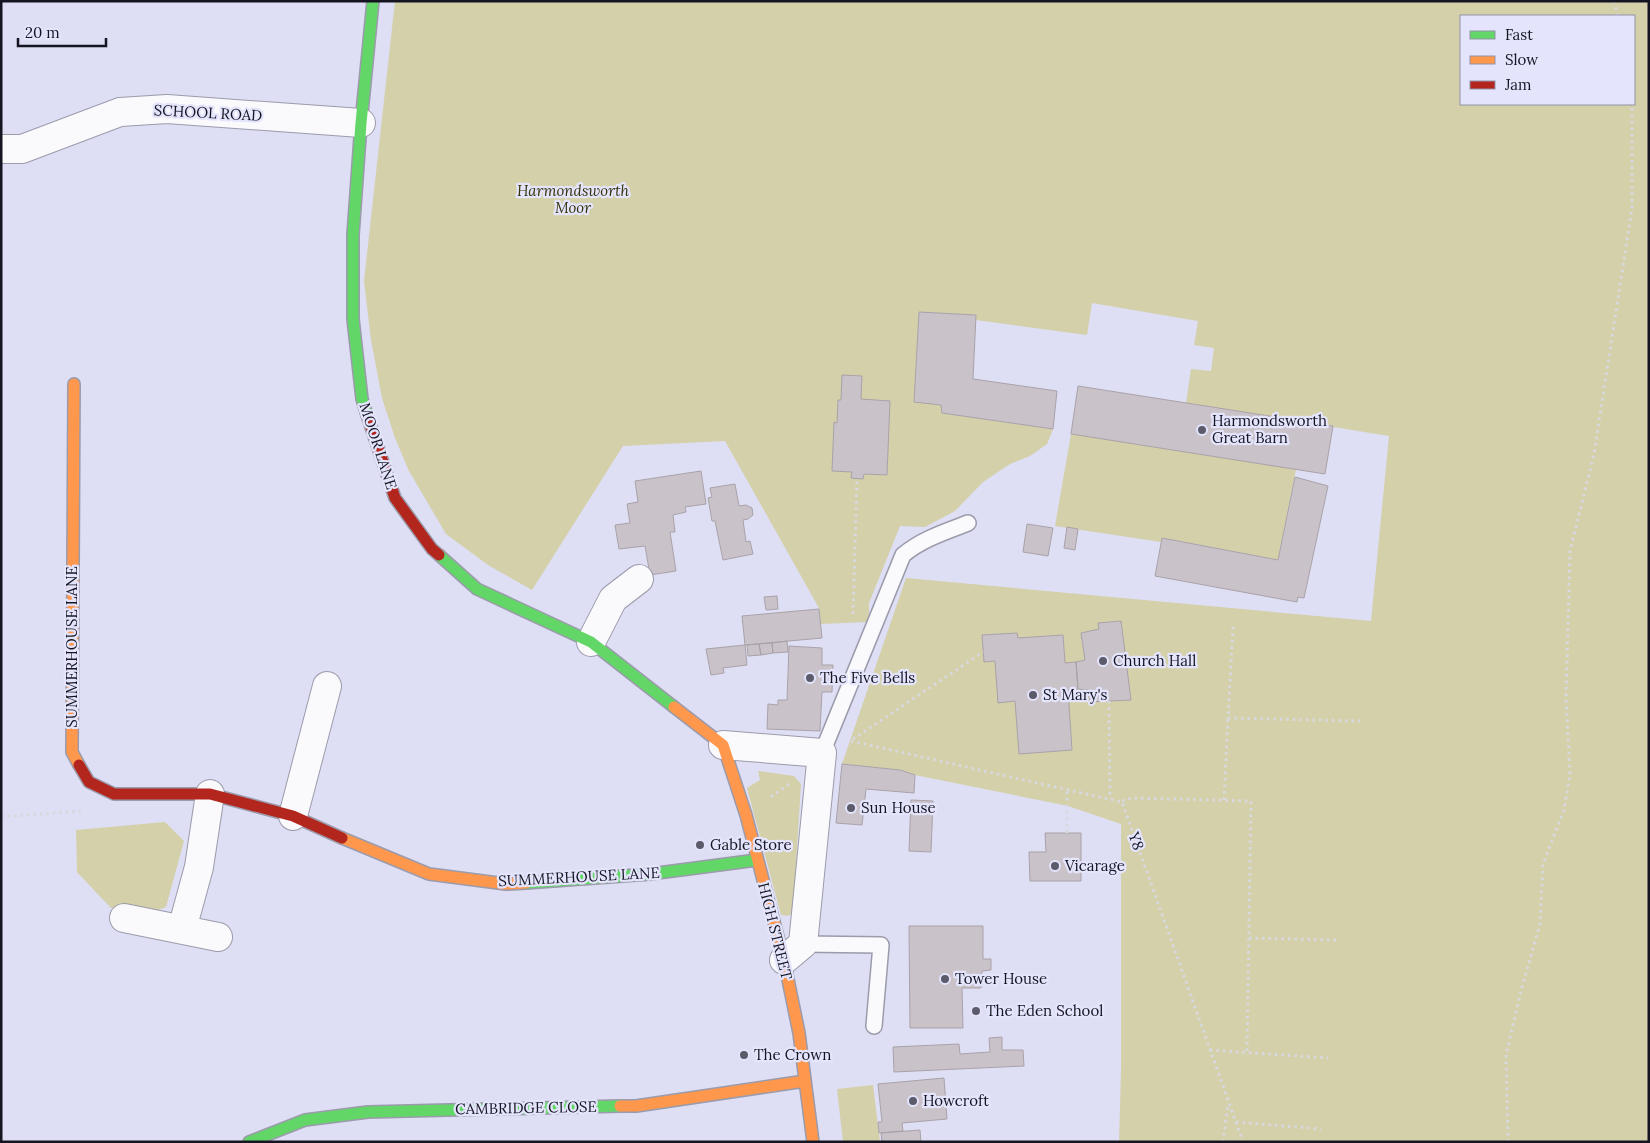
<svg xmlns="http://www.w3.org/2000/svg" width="1650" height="1143" viewBox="0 0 1650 1143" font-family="Lora,serif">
<rect width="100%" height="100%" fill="#dedef4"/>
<path fill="#d4d0a9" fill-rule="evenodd" d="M395 1H1649V1142H1119L1121 1071V824L1068 806 915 775 900 770 842 764 906 578 1371 621 1389 436 1186 403 1191 369 1211 371 1214 348 1194 345 1198 321 1092 303 1087 335 976 320V315L919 312 941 405 942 413 1053 429 1047 444 1030 456 1010 464 983 482 955 511 925 527 900 526 869 603V616L867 622 820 624 819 608 725 441 623 446 532 590 488 565 446 534 409 471 395 438 382 398 371 340 364 281ZM1461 16H1634V104H1461Z
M1071 434 1296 469 1278 560 1163 538 1161 542 1055 526Z
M758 771 794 776 801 784 793 912 788 916 781 915 747 788 760 780Z
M165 822 184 841 166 907 146 915 111 908 77 872 76 830Z
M873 1085 880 1142H843L837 1089Z"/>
<path fill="#cac2c9" stroke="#a9a2a9" d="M919 312 976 315 973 379 1057 391 1053 429 942 413 941 405 914 402Z
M842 375 862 376 861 399 890 401 887 475 864 474 863 479 851 478 852 472 832 471 834 422 837 423 838 400H841Z
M1078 386 1333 426 1325 474 1071 434Z
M701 471 706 504 685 507 686 512 673 515 675 532H670L676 571 650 575 645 546 619 549 615 525 630 523 627 504 638 502 635 481Z
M1295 477 1328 486 1304 598 1298 597 1297 602 1155 576 1162 538 1278 560Z
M735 484 739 506 746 505 752 508 753 515 748 519 743 520 746 542 750 541 753 554 723 560 715 521H712L708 498 712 497 710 488Z
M1027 524 1053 528 1048 556 1023 552Z
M1067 527 1078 529 1075 550 1064 548Z
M777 596 778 609 766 610 764 597Z
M819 609 822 638 745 645 742 616Z
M1121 621 1131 700 1090 702 1088 690 1078 689 1076 662 1085 660 1081 633 1099 629 1098 623Z
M1017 633 1018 638 1063 635 1065 663 1076 662 1078 689 1068 690 1072 750 1019 754 1015 701 998 703 995 661 984 662 982 635Z
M787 641 788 652 773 653 772 643Z
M772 643 773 653 761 655 759 644Z
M759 644 761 655 748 656 747 645Z
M745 645 747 665 723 668 724 673 711 675 706 649Z
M789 646 822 648V665H833L832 692H822L820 731 767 729 768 704 778 705V700H787Z
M842 764 900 770 915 775 914 793 866 789 862 825 836 823Z
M911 800 933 801 931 852 909 851Z
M1045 833H1081V881H1030L1029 852H1046Z
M909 926H983V959H991V970L982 971 981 988H962L963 1028H910Z
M1002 1037V1050H1023L1024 1066 894 1072 893 1047 959 1044 960 1054 990 1052 989 1038Z
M944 1078 947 1119 902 1123 903 1131 879 1133 878 1122H882L878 1084Z
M920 1130 921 1142H882L881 1133Z"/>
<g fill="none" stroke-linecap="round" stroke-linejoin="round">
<defs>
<path id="lane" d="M822 753 903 555C922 539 945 532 968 523
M803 944 881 945 874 1026"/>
<path id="street" d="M1 149H22L120 112 167 109 361 123
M591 642 613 599 639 579
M723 745 822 753 803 944 784 960
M293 816 327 686
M124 918 218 937
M182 929 199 867 210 794"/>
<path id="fast" d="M367 415 362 399 353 319V235L361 123 373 1
M439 555 477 589 591 642 674 707
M526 883 650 874 757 860
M249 1142 305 1120 368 1112 620 1106"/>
<path id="slow" d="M74 384 72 752 79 765
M674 707 723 745 746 815 784 960 799 1033 813 1142
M342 838 429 874 506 884 526 883
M620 1106H636L805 1081"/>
<path id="jam" d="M367 415 395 498 432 549 439 555
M79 765 89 782 114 794H210L293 816 342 838"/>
</defs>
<use href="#lane" stroke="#9b9bab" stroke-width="18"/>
<use href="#street" stroke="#9b9bab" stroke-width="30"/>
<use href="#fast" stroke="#9b9bab" stroke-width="14"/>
<use href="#slow" stroke="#9b9bab" stroke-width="14"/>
<use href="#jam" stroke="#9b9bab" stroke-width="14"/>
<path stroke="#d8d8df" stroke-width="3" stroke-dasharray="2.5 4" stroke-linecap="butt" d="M1614 1 1618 16
M853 614 857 479
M1233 627 1228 718 1361 721
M1109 701 1110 799
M853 739 983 652
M851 741 1122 802 1243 1142
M771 797 790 783
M1224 800 1228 718
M1122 801 1132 798 1251 801 1247 1051
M1 816H15L81 811
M1067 833V789
M1249 938 1340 940
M1210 1050 1328 1058
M1236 1122 1321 1129
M1223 1142 1228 1103
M1508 1142 1506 1055 1521 991 1540 924 1543 864 1564 810 1570 774 1566 698 1570 551 1594 454 1632 208V104"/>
<use href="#lane" stroke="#fafafd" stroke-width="15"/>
<use href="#street" stroke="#fafafd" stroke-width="28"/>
<use href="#fast" stroke="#63d668" stroke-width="11"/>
<use href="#slow" stroke="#ff974d" stroke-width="11"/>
<use href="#jam" stroke="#b3261e" stroke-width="11"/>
</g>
<g fill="#5b5b6c" stroke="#e4e5fc" stroke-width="2">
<circle cx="1202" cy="430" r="5"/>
<circle cx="1103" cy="661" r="5"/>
<circle cx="810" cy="678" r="5"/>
<circle cx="1033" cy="695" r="5"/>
<circle cx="851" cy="808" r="5"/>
<circle cx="700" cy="845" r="5"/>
<circle cx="1055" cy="866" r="5"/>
<circle cx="945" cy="979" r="5"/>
<circle cx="976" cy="1011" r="5"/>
<circle cx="744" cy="1055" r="5"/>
<circle cx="913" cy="1101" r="5"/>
</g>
<g text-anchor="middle" stroke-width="4.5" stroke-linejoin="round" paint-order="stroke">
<g font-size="15" fill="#151522" stroke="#e4e5fc">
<text transform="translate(208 113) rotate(3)" y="5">SCHOOL ROAD</text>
<text transform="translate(378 446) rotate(72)" y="5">MOOR LANE</text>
<text transform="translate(72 647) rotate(-90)" y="5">SUMMERHOUSE LANE</text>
<text transform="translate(1136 841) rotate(71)" y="5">Y8</text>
<text transform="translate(579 877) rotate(-3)" y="5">SUMMERHOUSE LANE</text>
<text transform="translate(775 931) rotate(76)" y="5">HIGH STREET</text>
<text transform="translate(526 1108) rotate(-1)" y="5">CAMBRIDGE CLOSE</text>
</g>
<g font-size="15" font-style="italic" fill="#35320a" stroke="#e4e5fc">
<text x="573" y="196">Harmondsworth<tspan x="573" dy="17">Moor</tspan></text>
</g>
<g font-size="15" fill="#151522" stroke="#e4e5fc" text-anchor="start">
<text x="1212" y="426">Harmondsworth<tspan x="1212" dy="17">Great Barn</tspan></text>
<text x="1113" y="666">Church Hall</text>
<text x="820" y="683">The Five Bells</text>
<text x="1043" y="700">St Mary's</text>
<text x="861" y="813">Sun House</text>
<text x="710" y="850">Gable Store</text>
<text x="1065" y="871">Vicarage</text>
<text x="955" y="984">Tower House</text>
<text x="986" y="1016">The Eden School</text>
<text x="754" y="1060">The Crown</text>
<text x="923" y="1106">Howcroft</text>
</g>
</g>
<rect width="1650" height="1143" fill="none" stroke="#151522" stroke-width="5"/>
<rect x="1460" y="15" width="175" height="90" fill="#e4e5fc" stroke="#9192a5"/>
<rect x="1470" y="31" width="25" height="8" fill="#63d668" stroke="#9192a5"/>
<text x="1505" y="40" font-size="15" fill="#151522">Fast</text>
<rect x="1470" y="56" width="25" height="8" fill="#ff974d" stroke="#9192a5"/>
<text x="1505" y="65" font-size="15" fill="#151522">Slow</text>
<rect x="1470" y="81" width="25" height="8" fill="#b3261e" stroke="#9192a5"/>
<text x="1505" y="90" font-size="15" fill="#151522">Jam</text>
<path d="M18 38v8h88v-8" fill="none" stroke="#151522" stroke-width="2.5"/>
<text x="25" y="38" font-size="15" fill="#151522" stroke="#e4e5fc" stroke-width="4" paint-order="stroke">20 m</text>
</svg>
